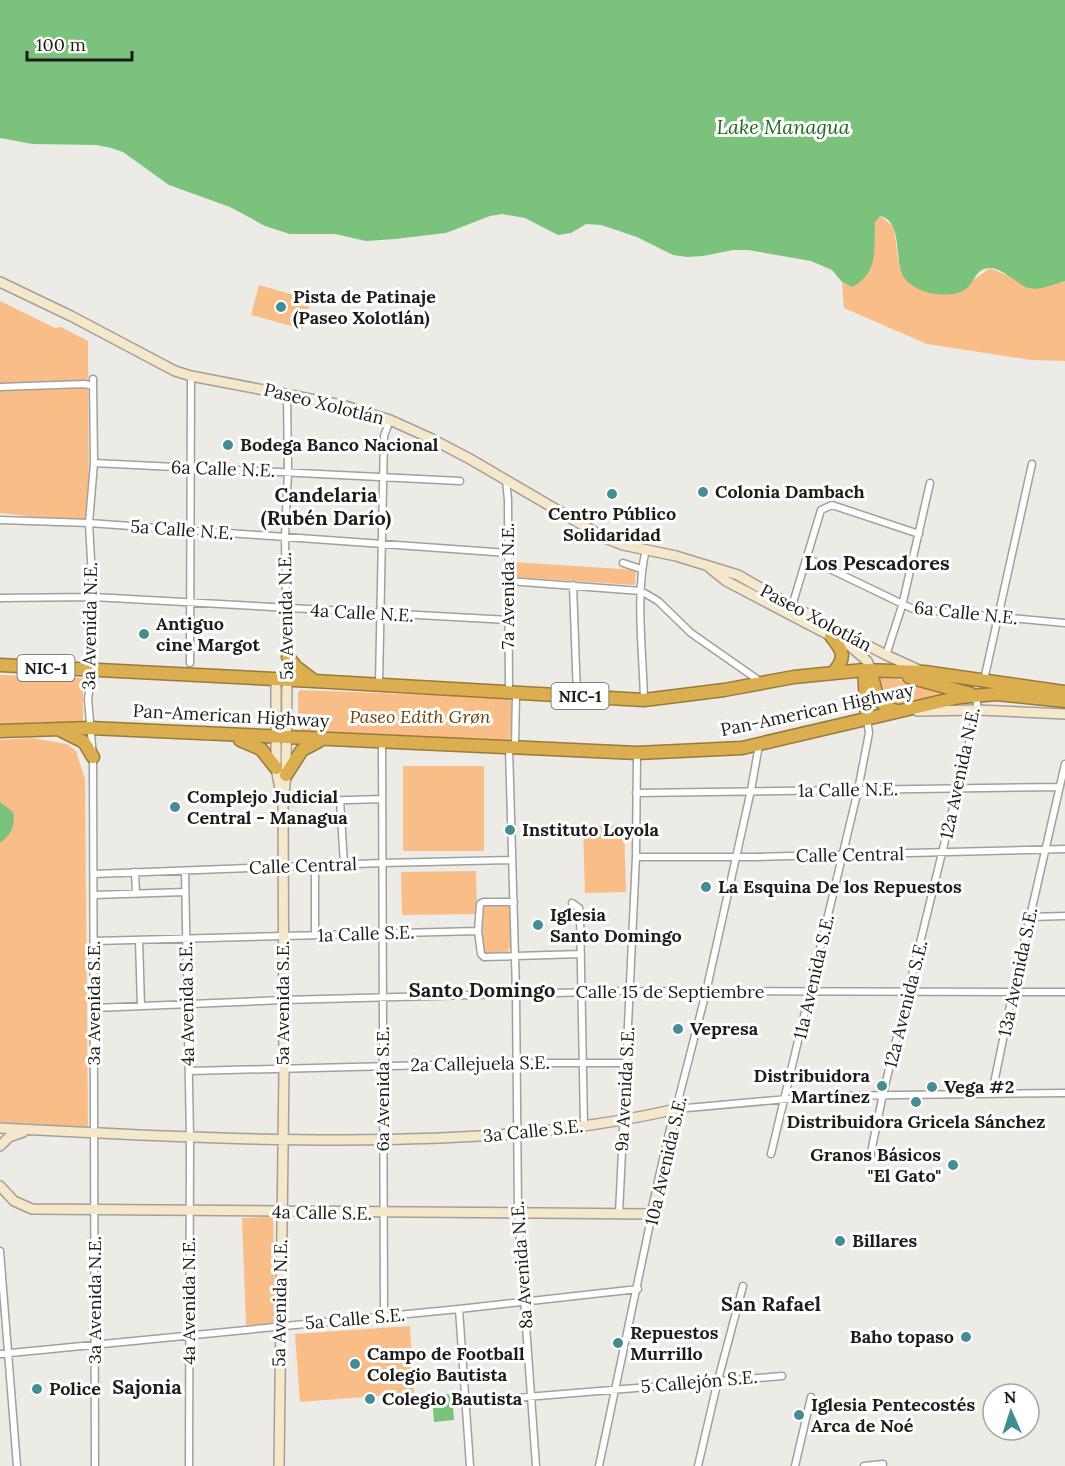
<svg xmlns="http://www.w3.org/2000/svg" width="1065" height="1466" viewBox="0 0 1065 1466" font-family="Lora,serif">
<rect width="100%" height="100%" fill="#ecebe5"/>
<path fill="#f9bd88" d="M880 216 894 227 898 260 955 293 990 268 1037 288 1065 281V361L1031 360 927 344 844 308 842 283 853 287 875 244V222Z
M259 285 311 300 302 329 251 315Z
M0 301 55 328 61 327 88 341 89 523 0 513Z
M513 562 636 570 635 585 512 577Z
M0 675 83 678V722H44L0 725Z
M881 675 956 694 897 707C886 701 880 688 877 676Z
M300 690 505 698 512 702 511 736 509 740 502 742 301 732 298 724V693Z
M31 738 67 744 76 751 85 779 88 1127 0 1122V740Z
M403 766H484V851H403Z
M624 825 626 892 585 893 583 826Z
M476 871 477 914 402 915 401 872Z
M485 905H506L510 907 511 946 507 953 488 954 483 951 482 909Z
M273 1217 276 1324 246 1325 242 1218Z
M410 1326 414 1393 300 1402 295 1334Z"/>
<path fill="#7bc27c" d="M0 0H1065V281C1054 284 1040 291 1029 288 1015 284 1000 263 984 269 975 272 973 284 966 289 950 300 918 294 906 280 892 264 905 221 880 216L875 222C874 247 879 274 852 287L842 282 832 270 811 261 748 250H733L703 256 687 257 673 255 637 237 601 225 586 224 571 233 558 235 525 218 502 214 490 216 446 233 395 239 366 241 335 234H290L265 226 230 207 169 185 123 152 111 148 97 145 32 144 0 138Z
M0 802 13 812C16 825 11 835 0 843Z
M452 1394 454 1420 434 1422 432 1395Z"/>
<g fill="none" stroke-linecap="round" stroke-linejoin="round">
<defs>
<path id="street" d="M93 379 94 463 89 523 93 597 92 671 88 699 93 757 95 1466
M0 387 85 384 93 386
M287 394 288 471 285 536 287 679
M94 463 460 481
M506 480 508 500 509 693
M0 520 89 523 508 553
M807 558 913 609 1065 623
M623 563 641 569
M508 581 641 591 658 601 691 633 761 682
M573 585 577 696
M0 598 93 597 509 620
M792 606 821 510 832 505 919 534
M886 655 902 606 930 483
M190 663 191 376
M984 680 1032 464
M379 684 384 436 390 420
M644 700C643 653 635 594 646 549
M382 742 384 1316
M759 745 751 790 706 992 676 1109 821 1096 1065 1093
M509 748 516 993 518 1213 536 1466
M515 748 516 693
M636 793 1060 787
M340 800 344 864
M283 802 382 799
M636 857H756L1065 849
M185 871 190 1137 189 1466
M135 872 136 894
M94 874 382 863 512 860
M94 895 185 892
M514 902H483L480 904 478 931 481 954 484 957 581 954
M572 903 579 908 580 914 584 1127
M1030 917 1065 916
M315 935V866
M139 940 141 1006
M94 941 478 931
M95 1008 284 1000 630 991 1065 992
M189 1071 515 1063H626
M992 1093 1013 991 1065 764
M771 1154 858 790 869 733 867 719
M870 1157 883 1094 977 710V702L973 696
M619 1214 636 857 637 753
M0 1251 17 1466
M459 1309 470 1466
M0 1354 459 1309 638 1289
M465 1402 782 1376
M599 1466 652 1214
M698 1466 718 1380 743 1286
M795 1466 811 1397
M864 1466 883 1464"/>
<path id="secondary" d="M0 282 71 316 175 371 191 376 342 405 390 420 430 438 470 459 605 538 623 545 676 556 738 575 792 606 886 655 919 670
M710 568 726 581 850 646 867 661 871 670
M276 679V768L281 794
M917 711 977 710 1065 714
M0 1128C114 1134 228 1140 341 1140 457 1139 564 1135 676 1109L652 1214 32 1209 14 1201 0 1186
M0 1146 9 1137 23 1132
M279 1466 284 1069 283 802 286 775 287 680"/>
<path id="highway" d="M831 636C843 651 847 657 833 673
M288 657 296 667 313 680
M0 665 314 681 644 700 724 690 794 677 864 670 924 672 1065 692
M864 670 867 719
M871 670C875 688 875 707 897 711
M909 677 971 694
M0 731 90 728 637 753 742 748 960 697 997 694 1065 701
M62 731 84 742 93 757
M240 740 261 749 276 768
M286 775 302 750 319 741"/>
</defs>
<use href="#street" stroke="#a1a19b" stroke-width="9"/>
<use href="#secondary" stroke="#a1a19b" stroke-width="12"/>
<use href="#highway" stroke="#987b3c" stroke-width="15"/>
<use href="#street" stroke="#fff" stroke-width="6"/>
<use href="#secondary" stroke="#f4e7ca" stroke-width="9"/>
<use href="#highway" stroke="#dbae4f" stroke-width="12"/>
</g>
<g fill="#468c95" stroke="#fffffe" stroke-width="2">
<circle cx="281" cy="307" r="6"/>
<circle cx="228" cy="445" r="6"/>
<circle cx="703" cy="492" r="6"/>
<circle cx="612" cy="494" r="6"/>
<circle cx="144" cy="634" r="6"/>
<circle cx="175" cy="807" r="6"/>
<circle cx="510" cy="830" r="6"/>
<circle cx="706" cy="887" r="6"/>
<circle cx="538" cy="925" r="6"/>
<circle cx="678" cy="1029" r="6"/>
<circle cx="882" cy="1086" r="6"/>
<circle cx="932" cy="1087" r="6"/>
<circle cx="916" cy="1102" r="6"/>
<circle cx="953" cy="1165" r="6"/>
<circle cx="840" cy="1241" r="6"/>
<circle cx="966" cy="1337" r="6"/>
<circle cx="618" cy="1343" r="6"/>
<circle cx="355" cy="1364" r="6"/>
<circle cx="37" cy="1389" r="6"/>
<circle cx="370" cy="1399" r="6"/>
<circle cx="799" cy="1415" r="6"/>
</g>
<g text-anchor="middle" stroke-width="6" stroke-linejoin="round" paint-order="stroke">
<g fill="#fffffe" stroke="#60605e" stroke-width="1.5">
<rect x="17.5" y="655" width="57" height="26" rx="4.5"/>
<rect x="551.5" y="683" width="57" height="26" rx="4.5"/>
</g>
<g font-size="16" font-weight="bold" fill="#1c1c1a">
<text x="46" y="674">NIC-1</text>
<text x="580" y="702">NIC-1</text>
</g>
<g font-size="18" font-weight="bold" fill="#1c1c1a" stroke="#fffffe" text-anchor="start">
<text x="293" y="303">Pista de Patinaje<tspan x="293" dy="21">(Paseo Xolotlán)</tspan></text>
<text x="240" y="451">Bodega Banco Nacional</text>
<text x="715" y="498">Colonia Dambach</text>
<text x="612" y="520" text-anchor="middle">Centro Público<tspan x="612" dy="21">Solidaridad</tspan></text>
<text x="156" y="630">Antiguo<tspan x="156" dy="21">cine Margot</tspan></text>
<text x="187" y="803">Complejo Judicial<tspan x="187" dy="21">Central - Managua</tspan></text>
<text x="522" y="836">Instituto Loyola</text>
<text x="718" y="893">La Esquina De los Repuestos</text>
<text x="550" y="921">Iglesia<tspan x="550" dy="21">Santo Domingo</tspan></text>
<text x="690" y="1035">Vepresa</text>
<text x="870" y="1082" text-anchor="end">Distribuidora<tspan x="870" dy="21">Martínez</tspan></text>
<text x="944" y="1093">Vega #2</text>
<text x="916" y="1128" text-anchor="middle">Distribuidora Gricela Sánchez</text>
<text x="941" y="1161" text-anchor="end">Granos Básicos<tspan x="941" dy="21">"El Gato"</tspan></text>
<text x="852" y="1247">Billares</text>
<text x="630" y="1339">Repuestos<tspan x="630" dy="21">Murrillo</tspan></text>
<text x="954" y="1343" text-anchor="end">Baho topaso</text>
<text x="367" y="1360">Campo de Football<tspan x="367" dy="21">Colegio Bautista</tspan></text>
<text x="49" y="1395">Police</text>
<text x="382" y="1405">Colegio Bautista</text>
<text x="811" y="1411">Iglesia Pentecostés<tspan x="811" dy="21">Arca de Noé</tspan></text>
</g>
<g font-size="18" fill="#1c1c1a" stroke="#fffffe">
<text transform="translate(324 404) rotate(14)" y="6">Paseo Xolotlán</text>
<text transform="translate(223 469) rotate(2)" y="6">6a Calle N.E.</text>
<text transform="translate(182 530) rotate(4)" y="6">5a Calle N.E.</text>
<text transform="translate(508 586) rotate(-90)" y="6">7a Avenida N.E.</text>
<text transform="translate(362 613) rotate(3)" y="6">4a Calle N.E.</text>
<text transform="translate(966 613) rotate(6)" y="6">6a Calle N.E.</text>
<text transform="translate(286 616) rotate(-91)" y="6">5a Avenida N.E.</text>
<text transform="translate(816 618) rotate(28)" y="6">Paseo Xolotlán</text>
<text transform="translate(90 626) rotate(-89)" y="6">3a Avenida N.E.</text>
<text transform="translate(817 710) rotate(-12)" y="6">Pan-American Highway</text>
<text transform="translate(231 716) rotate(3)" y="6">Pan-American Highway</text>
<text transform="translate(960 773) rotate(-78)" y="6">12a Avenida N.E.</text>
<text transform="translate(848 790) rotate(-1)" y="6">1a Calle N.E.</text>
<text transform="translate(850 855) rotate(-1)" y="6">Calle Central</text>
<text transform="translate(303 866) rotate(-2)" y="6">Calle Central</text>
<text transform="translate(366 934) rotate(-2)" y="6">1a Calle S.E.</text>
<text transform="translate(1018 972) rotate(-78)" y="6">13a Avenida S.E.</text>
<text transform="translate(814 977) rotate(-77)" y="6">11a Avenida S.E.</text>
<text x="670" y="998">Calle 15 de Septiembre</text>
<text transform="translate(94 1003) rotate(-90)" y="6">3a Avenida S.E.</text>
<text transform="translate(283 1003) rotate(-90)" y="6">5a Avenida S.E.</text>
<text transform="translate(187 1004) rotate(-91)" y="6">4a Avenida S.E.</text>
<text transform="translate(906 1004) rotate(-76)" y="6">12a Avenida S.E.</text>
<text transform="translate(480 1064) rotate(-1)" y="6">2a Callejuela S.E.</text>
<text transform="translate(383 1089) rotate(-90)" y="6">6a Avenida S.E.</text>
<text transform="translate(625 1089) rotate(-87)" y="6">9a Avenida S.E.</text>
<text transform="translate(533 1131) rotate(-6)" y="6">3a Calle S.E.</text>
<text transform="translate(666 1161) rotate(-77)" y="6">10a Avenida S.E.</text>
<text transform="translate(322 1213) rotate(1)" y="6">4a Calle S.E.</text>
<text transform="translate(522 1265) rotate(-94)" y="6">8a Avenida N.E.</text>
<text transform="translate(95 1300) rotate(-90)" y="6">3a Avenida N.E.</text>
<text transform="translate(189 1301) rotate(-90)" y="6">4a Avenida N.E.</text>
<text transform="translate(280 1303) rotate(-89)" y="6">5a Avenida N.E.</text>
<text transform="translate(355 1319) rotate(-5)" y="6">5a Calle S.E.</text>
<text transform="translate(699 1382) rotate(-5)" y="6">5 Callejón S.E.</text>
</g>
<g font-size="18" font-style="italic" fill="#6f4009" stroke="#fffffe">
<text x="420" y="723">Paseo Edith Grøn</text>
</g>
<g font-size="20" font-style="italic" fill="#206726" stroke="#fffffe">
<text x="783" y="134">Lake Managua</text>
</g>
<g font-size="20" font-weight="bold" fill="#1c1c1a" stroke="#fffffe">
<text x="326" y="502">Candelaria<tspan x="326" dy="23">(Rubén Darío)</tspan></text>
<text x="877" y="570">Los Pescadores</text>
<text x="482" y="997">Santo Domingo</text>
<text x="771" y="1311">San Rafael</text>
<text x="147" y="1394">Sajonia</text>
</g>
</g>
<g transform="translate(1011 1412) rotate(357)"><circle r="28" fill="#fffffe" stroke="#a4a4a3" stroke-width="1.5"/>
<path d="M0-4.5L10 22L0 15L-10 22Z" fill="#468c95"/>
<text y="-9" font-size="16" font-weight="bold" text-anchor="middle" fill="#1c1c1a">N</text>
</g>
<path d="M27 51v9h105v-9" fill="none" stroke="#1c1c1a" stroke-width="3"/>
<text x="36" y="51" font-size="18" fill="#1c1c1a" stroke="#fffffe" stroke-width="4.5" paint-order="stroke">100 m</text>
</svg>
